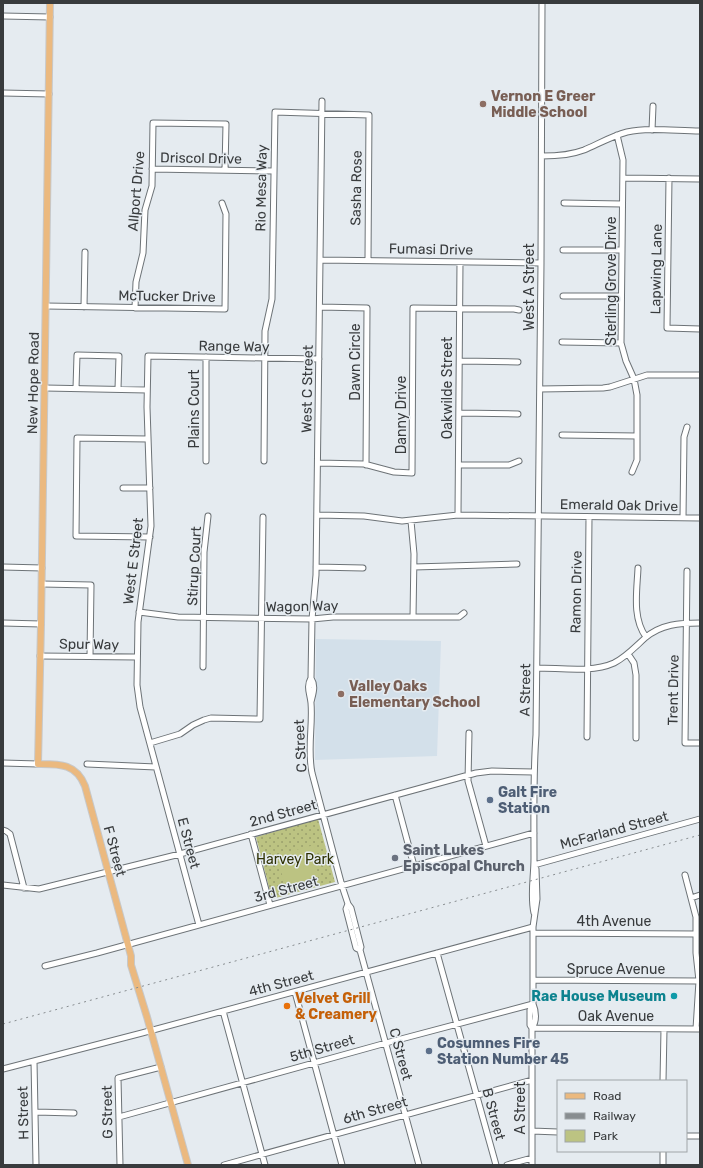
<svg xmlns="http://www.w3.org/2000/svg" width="703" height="1168" viewBox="0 0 703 1168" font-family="Rubik,sans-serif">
<defs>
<pattern id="green-dots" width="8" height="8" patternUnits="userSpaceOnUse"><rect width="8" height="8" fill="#bcc382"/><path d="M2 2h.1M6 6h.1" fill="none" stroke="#9aa06c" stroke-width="1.8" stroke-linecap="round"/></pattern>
</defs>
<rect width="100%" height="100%" fill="#e5ebf0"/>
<path fill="#d3e0ea" d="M316 639 441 641 437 756 315 760Z"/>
<path fill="url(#green-dots)" d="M318 819 335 882 272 899 256 837Z"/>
<path fill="#bcc382" d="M314 845 318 860 315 875 301 885 286 890 277 855Z"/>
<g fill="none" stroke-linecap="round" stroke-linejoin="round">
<defs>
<path id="minor" d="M3 16 50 17
M3 93 49 94
M322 101 316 575 312 619 311 678C306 687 310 693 311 703 313 726 307 749 312 773L342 886 348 904 351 908 361 947 360 950 419 1165
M652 130 653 106
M617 135 623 160 621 343 626 361 634 379 637 395V460L632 472
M542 156C557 156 571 155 584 150 598 144 612 136 627 132 650 127 676 131 700 131
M152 169 274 171
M623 178 700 179
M669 178 667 328 700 329
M564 203 622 204
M563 250H622
M320 260 541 263
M563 296H621
M46 306 225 309 226 214 222 203
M84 307 85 252
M320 307 367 308 366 465
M135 308 136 282 143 253 145 210 152 186 153 123 226 124 225 170
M562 342 621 343
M460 361 518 362
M45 388 147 390
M76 388 77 355 119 356 118 389
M540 389 603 388 610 387 647 375H700
M459 413 518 414
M562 435 637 436
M148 439 77 438 76 536 150 537
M206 461V357
M264 461 265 331 272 299 275 112 369 115 368 260
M318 463 364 464 394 472 412 473 413 308 514 309 519 310
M459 465H509L519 461
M123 488H150
M317 515 364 516 402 521 458 515 700 518
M458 515 460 262
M683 518 684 437 687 427
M411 521 414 554 413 617
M3 567 42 568
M316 567 363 568
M414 567 517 564
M638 568C637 591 632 618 646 637
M687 571 685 743H700
M42 584 91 585 90 656
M139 612 178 617 312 619 333 617H459L464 613
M3 623 41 624
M628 654 634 663 636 675V738
M40 656 137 657
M203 667 204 552 208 516
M537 668C561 668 592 673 614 663 626 657 635 647 645 638 661 624 680 623 700 623
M311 678C316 686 313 693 311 702
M469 733 468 781 486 846
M587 737 589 517
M150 743 180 734 193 725 204 720 211 718 260 719 263 517
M3 763 38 764
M87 764 156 767
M395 795 414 866
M3 830 6 831 10 834 24 888
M251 834 270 905
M534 865 700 819
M685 875 696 917V953L699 981 696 1029
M3 885 39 889 180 854 476 773 492 771 534 772
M691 898 700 895
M348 904 346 909 356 948 360 950
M534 913C530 895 534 877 534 858 534 817 533 776 536 735L541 263 542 3
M199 925 140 707 137 685 138 622 151 526 147 407 148 356 319 359
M533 933 696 934
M437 953 496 1165
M45 966 97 953 534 833
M533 980 699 981
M295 992 342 1165
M223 1011 265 1165
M532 1028 700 1029
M532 1028C537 1021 536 1011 533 1004
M34 1061 36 1165
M3 1069 142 1033 533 927
M663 1081 664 1029
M36 1112 74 1113
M119 1117 386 1043 533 1004
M532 1131 558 1132
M686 1136H700
M120 1165 118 1078 161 1067
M224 1165 532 1080
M507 1165 532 1158
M532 1165V1028L530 1025V1010L533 1004V927L537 899 536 869 534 865
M663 1165V1151"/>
<path id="major" d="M50 3 41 624 38 764C59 764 76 763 85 786L131 956V965L147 1017 188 1165"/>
</defs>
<use href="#minor" stroke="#6d7377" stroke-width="7"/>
<use href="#major" stroke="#c7c8c9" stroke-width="8"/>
<use href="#minor" stroke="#fff" stroke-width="5"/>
<use href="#major" stroke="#ebb97f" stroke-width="6"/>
<path stroke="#888d90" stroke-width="1" stroke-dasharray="2 4" stroke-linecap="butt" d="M3 1024 700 835"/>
</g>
<g fill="#8d6e63" stroke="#e5ebf0" stroke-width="1.5">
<circle cx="483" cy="104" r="4"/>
<circle cx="341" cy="694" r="4"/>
</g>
<g fill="#5c6f8a" stroke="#e5ebf0" stroke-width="1.5">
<circle cx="490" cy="800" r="4"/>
<circle cx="429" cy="1051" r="4"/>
</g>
<circle fill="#6b7280" stroke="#e5ebf0" stroke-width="1.5" cx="395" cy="858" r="4"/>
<circle fill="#0f9aa8" stroke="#e5ebf0" stroke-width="1.5" cx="674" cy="996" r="4"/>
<circle fill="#e8710a" stroke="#e5ebf0" stroke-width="1.5" cx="287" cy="1006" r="4"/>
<g text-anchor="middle" stroke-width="3" stroke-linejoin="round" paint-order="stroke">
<g font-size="14" font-weight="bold" fill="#785e54" stroke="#e5ebf0" text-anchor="start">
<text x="491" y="101">Vernon E Greer<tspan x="491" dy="16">Middle School</tspan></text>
<text x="349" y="691">Valley Oaks<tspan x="349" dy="16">Elementary School</tspan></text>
</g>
<g font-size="14" fill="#383b3d" stroke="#e5ebf0">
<text transform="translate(201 158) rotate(1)" y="5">Driscol Drive</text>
<text transform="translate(261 188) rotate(-89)" y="5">Rio Mesa Way</text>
<text transform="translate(356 188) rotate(-89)" y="5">Sasha Rose</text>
<text transform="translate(136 191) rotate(-85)" y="5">Allport Drive</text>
<text transform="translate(431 249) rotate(1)" y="5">Fumasi Drive</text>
<text transform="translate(656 269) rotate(-89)" y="5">Lapwing Lane</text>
<text transform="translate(611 281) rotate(-90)" y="5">Sterling Grove Drive</text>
<text transform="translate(529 287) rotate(-90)" y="5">West A Street</text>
<text transform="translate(167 296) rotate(1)" y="5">McTucker Drive</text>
<text transform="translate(234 346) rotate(1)" y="5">Range Way</text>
<text transform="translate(355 362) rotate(-90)" y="5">Dawn Circle</text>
<text transform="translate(33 383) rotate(-89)" y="5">New Hope Road</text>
<text transform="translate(447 388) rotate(-90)" y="5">Oakwilde Street</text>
<text transform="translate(307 389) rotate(-89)" y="5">West C Street</text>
<text transform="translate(194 409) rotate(-90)" y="5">Plains Court</text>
<text transform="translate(401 415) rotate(-90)" y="5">Danny Drive</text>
<text transform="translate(619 505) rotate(1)" y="5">Emerald Oak Drive</text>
<text transform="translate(133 561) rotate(-83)" y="5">West E Street</text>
<text transform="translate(194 566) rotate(-87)" y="5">Stirup Court</text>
<text transform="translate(576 592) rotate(-89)" y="5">Ramon Drive</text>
<text transform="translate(302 606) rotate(-1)" y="5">Wagon Way</text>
<text transform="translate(89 644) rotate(1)" y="5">Spur Way</text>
<text transform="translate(525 690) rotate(-89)" y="5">A Street</text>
<text transform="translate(673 690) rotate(-89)" y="5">Trent Drive</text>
<text transform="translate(300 746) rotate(-93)" y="5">C Street</text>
<text transform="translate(283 813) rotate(-15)" y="5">2nd Street</text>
<text transform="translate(614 830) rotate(-15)" y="5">McFarland Street</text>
<text transform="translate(189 843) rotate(75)" y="5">E Street</text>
<text transform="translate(115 851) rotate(75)" y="5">F Street</text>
<text transform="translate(286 889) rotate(-15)" y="5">3rd Street</text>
<text x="614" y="926">4th Avenue</text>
<text x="616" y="974">Spruce Avenue</text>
<text transform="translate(281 983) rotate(-15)" y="5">4th Street</text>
<text x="616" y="1021">Oak Avenue</text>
<text transform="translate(322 1048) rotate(-16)" y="5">5th Street</text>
<text transform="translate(401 1054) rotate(75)" y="5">C Street</text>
<text transform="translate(520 1108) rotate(-90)" y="5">A Street</text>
<text transform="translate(375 1110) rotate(-16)" y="5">6th Street</text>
<text transform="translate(107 1112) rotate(-91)" y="5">G Street</text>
<text transform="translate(23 1113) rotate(-91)" y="5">H Street</text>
<text transform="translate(494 1114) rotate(75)" y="5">B Street</text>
</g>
<g font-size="14" font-weight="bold" fill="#4e5e75" stroke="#e5ebf0" text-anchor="start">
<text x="498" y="797">Galt Fire<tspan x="498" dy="16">Station</tspan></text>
<text x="437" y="1048">Cosumnes Fire<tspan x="437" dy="16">Station Number 45</tspan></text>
</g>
<g font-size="14" font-weight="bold" fill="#5b616d" stroke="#e5ebf0" text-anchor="start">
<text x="403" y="855">Saint Lukes<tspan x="403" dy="16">Episcopal Church</tspan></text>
</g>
<g font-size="14" fill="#2e3103" stroke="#e5ebf0">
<text x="295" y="864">Harvey Park</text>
</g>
<g font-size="14" font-weight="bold" fill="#0d838f" stroke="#e5ebf0" text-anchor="end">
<text x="666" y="1001">Rae House Museum</text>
</g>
<g font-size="14" font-weight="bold" fill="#c56008" stroke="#e5ebf0" text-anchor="start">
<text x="295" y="1003">Velvet Grill<tspan x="295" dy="16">&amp; Creamery</tspan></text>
</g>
</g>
<rect width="703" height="1168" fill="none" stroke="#383b3d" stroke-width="8"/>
<rect x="557" y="1080" width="130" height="72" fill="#e5ebf0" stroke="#a0a5a8"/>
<rect x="565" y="1093" width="20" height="6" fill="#ebb97f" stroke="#a0a5a8"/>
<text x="593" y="1100" font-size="12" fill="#383b3d">Road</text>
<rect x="565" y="1113" width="20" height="6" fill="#888d90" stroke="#a0a5a8"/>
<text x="593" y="1120" font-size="12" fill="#383b3d">Railway</text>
<rect x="565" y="1130" width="20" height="12" fill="#bcc382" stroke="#a0a5a8"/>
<text x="593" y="1140" font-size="12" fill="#383b3d">Park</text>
</svg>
